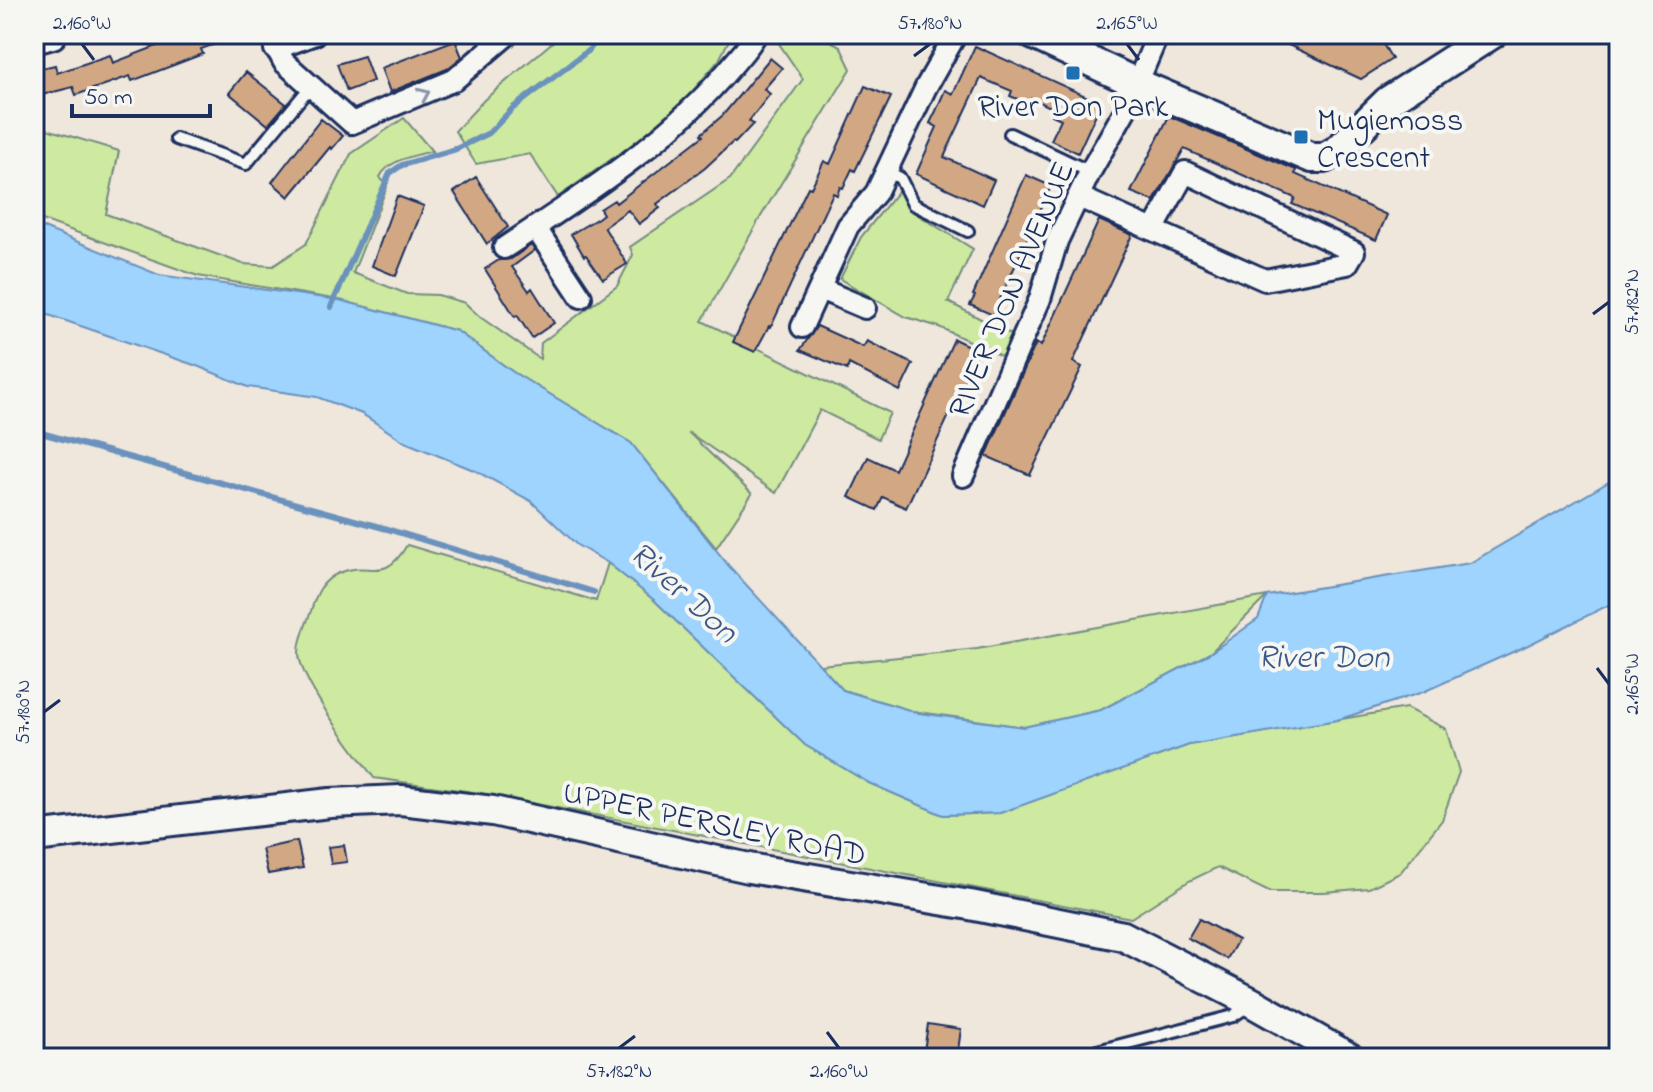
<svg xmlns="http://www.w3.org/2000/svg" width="1653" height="1092" viewBox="0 0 1653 1092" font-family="'Indie Flower',sans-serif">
<rect width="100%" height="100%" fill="#efe6dc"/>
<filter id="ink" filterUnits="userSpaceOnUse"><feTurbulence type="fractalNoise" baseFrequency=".0125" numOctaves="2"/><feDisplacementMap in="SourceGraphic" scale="16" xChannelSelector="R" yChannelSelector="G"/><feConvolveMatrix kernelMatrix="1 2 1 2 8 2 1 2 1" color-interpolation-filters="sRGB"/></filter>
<g filter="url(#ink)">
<path fill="#cee9a0" stroke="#748c7f" stroke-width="2" d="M562 34H732L719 60 671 117 558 197 530 154 476 164 455 131 484 100Z
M780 34H818L840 46 851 69 760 218 702 321 890 413 878 439 820 410 776 493 688 432 752 494 716 548 631 443 513 372 457 331 339 300 198 276 34 217V125L119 151 106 214 243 264 273 266 306 244 351 154 404 118 432 151C414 156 389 159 380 177L387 187 353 273 407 294 438 295 465 303 480 317 540 359 541 343 617 286 633 255 630 247 730 179 803 79 778 42Z
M899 190 915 213 973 249 948 302 1014 336 1005 358 939 327 906 317 840 279 861 237Z
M407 545 596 601 608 563 654 600 805 745 869 783 943 815 1000 813 1189 745 1406 708 1446 729 1459 772 1442 820 1400 873 1369 888 1324 892H1269L1218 867 1189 881 1131 918 480 793 374 778C356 753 298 680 299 652 299 639 307 623 311 611 316 594 322 580 339 573 371 559 383 586 407 545Z
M1267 596 1210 653 1101 710 1024 727 912 711 843 690 820 665 977 649Z"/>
<path fill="#9ed4fd" stroke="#6a92bd" stroke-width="2" d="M34 224 159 275 339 300 457 331 513 372 631 443 729 566 843 690 919 713 1024 727 1101 710 1210 653 1258 619 1267 596 1470 563 1619 476V600L1524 647 1423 692 1337 720 1189 745 1000 813 943 815 869 783 805 745 654 600 608 563 577 545 531 501 476 471 405 442 362 414 317 397 248 387 197 366 34 310Z"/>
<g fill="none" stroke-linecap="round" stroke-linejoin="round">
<path stroke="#6a92bd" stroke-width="6" d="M331 307 390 173 402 165 456 149 489 133 513 108 589 50 601 34
M34 431 387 529 594 592"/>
</g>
<path fill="#d2a884" stroke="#1b2f5e" stroke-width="2" d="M188 34 237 36 201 49 203 54 132 81 130 76 76 95 73 87 34 97V70L55 65 57 73 110 55 113 63Z
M1265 34H1335L1357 45 1372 34H1377L1392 59 1361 79Z
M455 40 462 57 447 69 390 92 381 68Z
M975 46 1101 103 1078 153 1051 140 1061 119 1052 115 1055 109 1031 98 1029 104 1010 96 1012 91 981 78 944 157 994 180 983 205 916 174 937 127 930 123 936 111 945 90 953 94Z
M364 56 373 81 347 91 337 64Z
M770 58 782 68 764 89 770 94 749 121 753 124 735 143 733 142 705 168 657 204 660 208 639 224 628 210 604 227 627 264 603 279 586 255 584 256 571 234 598 218 603 214 600 209 614 200 616 203 703 136 701 134 723 115Z
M246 72 286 104 268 125 229 93Z
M865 86 891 97 855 171 852 169 843 188 840 187 837 195 833 193 771 327 769 326 755 352 733 342 808 187 811 188 824 161 830 164Z
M1169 116 1296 170 1295 174 1387 215 1376 240 1292 204 1295 198 1184 149 1154 201 1131 192Z
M321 119 343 136 332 149 330 147 289 197 272 182Z
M1026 175 1051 186 993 315 970 305 975 296 973 295Z
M476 177 508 227 487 244 454 192Z
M397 196 424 206 396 276 372 266Z
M1099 220 1132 235 1073 362 1082 367 1030 475 986 456 1036 343 1041 346Z
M531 245 535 250 512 267 529 291 532 288 554 323 532 338 517 315 515 317 485 269 499 260 511 259Z
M817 326 863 347 867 341 913 364 900 391 849 364 847 370 800 350Z
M954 339 979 351 906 508 883 497 877 510 849 497 868 457 895 470Z
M297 841 303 868 268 874 262 849Z
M344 845 347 862 331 864 328 847Z
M1199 919 1238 940 1227 959 1188 938Z
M928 1024 961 1029 957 1058H923Z"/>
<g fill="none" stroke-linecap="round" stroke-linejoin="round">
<defs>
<path id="lane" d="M1010 134 1090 172
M176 139 246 164 311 86
M886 171 900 178 913 204 968 231
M1070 1058 1233 1016 1251 1004"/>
<path id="street" d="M269 34 284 62 352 123 454 80 508 34
M275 49 315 34
M1079 197 1265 280 1347 264 1354 252 1185 172 1153 230
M535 227 581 297
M504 248C585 194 667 143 730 68 739 57 750 46 756 34
M820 289 865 308
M802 327 848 226 876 193 926 87 956 34
M963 476 1040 299 1057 241 1090 172 1128 105 1158 34"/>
<path id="secondary" d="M1032 34 1136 83 1312 158H1324L1338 150 1388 101 1492 34
M34 39 52 34
M34 837 330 803 401 800 493 811 749 868 970 905 1123 936 1253 1003 1350 1058"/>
</defs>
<use href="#lane" stroke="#1b2f5e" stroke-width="16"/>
<use href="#street" stroke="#1b2f5e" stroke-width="26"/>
<use href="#secondary" stroke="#1b2f5e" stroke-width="34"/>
<use href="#lane" stroke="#f6f6f2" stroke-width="10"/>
<use href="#street" stroke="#f6f6f2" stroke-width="20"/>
<use href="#secondary" stroke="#f6f6f2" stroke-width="28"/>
</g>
<defs><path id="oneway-chevron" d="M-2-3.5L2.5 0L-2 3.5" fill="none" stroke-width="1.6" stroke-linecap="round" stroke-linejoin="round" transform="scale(2)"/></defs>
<use stroke="#8892a8" href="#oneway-chevron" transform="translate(424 94) rotate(-24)"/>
</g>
<path fill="none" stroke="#1b2f5e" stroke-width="3" d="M82 44 94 60M1127 44 1139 60M914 56 930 44M1593 314 1609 302M1597 668 1609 684M44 712 60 700M827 1032 839 1048M619 1048 635 1036"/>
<g fill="#1f6fb2" stroke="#f6f6f2" stroke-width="3">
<rect x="1065" y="65" width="16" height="16" rx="4"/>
<rect x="1293" y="129" width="16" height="16" rx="4"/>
</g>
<g text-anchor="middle" stroke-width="8" stroke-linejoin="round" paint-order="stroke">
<g font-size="32" fill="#1b2f5e" stroke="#f6f6f2">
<text x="1073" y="116">River Don Park</text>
<text x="1317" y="130" text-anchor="start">Mugiemoss<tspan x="1317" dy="37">Crescent</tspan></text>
</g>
<g font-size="32" fill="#1b2f5e" stroke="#f6f6f2">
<text transform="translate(1010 289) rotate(-67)" y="11">RIVER DON AVENUE</text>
<text transform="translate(715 822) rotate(12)" y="11">UPPER PERSLEY ROAD</text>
</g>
<g font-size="34" font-style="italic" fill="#3c5886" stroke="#f6f6f2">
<text transform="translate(685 591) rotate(42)" y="12">River Don</text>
<text x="1323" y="667">River Don</text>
</g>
</g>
<rect width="1653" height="1092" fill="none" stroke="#f6f6f2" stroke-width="88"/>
<path d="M72 104v12h138v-12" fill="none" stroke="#1b2f5e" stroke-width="4"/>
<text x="84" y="104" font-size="24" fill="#1b2f5e" stroke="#f6f6f2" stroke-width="6" paint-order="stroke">50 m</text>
<rect x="44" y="44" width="1565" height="1004" fill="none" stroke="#1b2f5e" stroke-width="3"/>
<g font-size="20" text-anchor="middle" fill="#1b2f5e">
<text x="82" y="29">2.160°W</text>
<text x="930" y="29">57.180°N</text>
<text x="1127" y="29">2.165°W</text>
<text transform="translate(1631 302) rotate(-90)" y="7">57.182°N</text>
<text transform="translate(1631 684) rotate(-90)" y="7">2.165°W</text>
<text transform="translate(22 712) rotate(-90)" y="7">57.180°N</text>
<text x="619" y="1077">57.182°N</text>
<text x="839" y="1077">2.160°W</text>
</g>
</svg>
